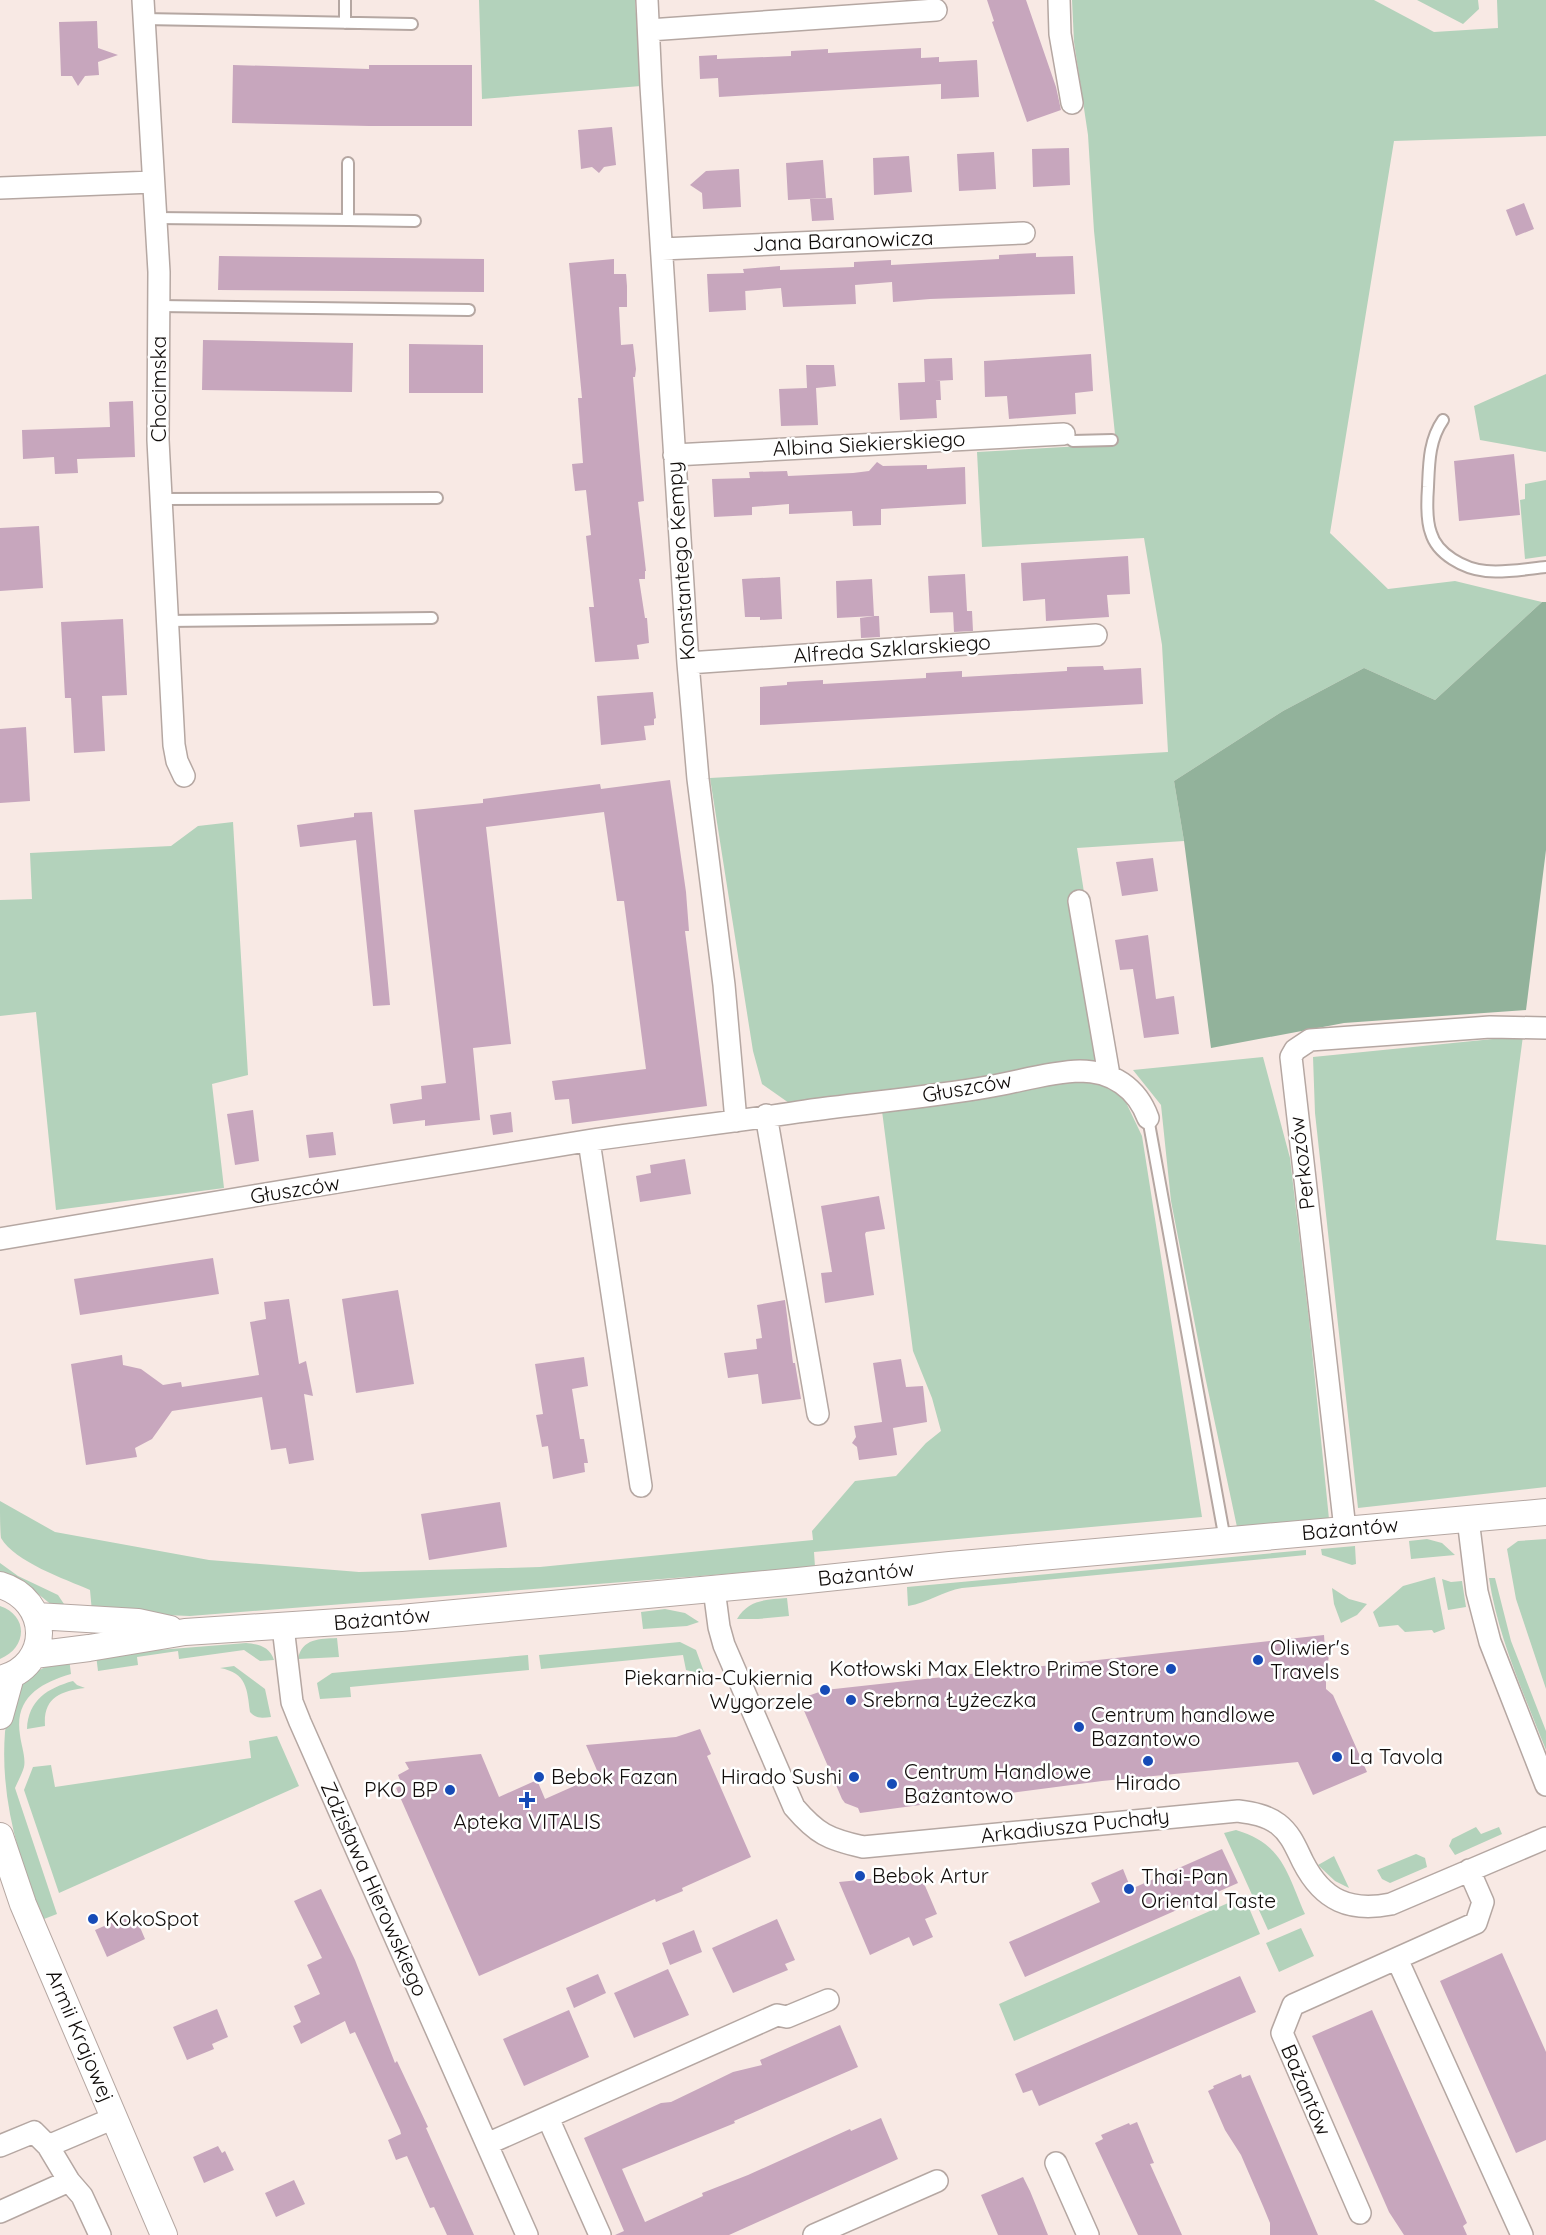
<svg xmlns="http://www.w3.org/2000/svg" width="1546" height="2235" viewBox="0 0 1546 2235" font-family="Quicksand,sans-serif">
<rect width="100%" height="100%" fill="#f8e9e4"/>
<path fill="#b3d2bb" d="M479 0H635L641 86 482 99Z
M1072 0H1374L1434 32 1498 28 1497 0H1546V136L1394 141 1330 533 1388 589 1455 581 1542 602 1435 700 1364 668 1283 711 1174 781 1184 841 1077 848 1111 1063 1005 1073 834 1100 789 1103 762 1084 753 1051 710 778 1168 752 1162 645 1144 538 982 547 977 452 1116 444 1094 231 1088 135 1074 42Z
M1417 0H1478L1479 9 1463 24Z
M1546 374V452L1480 440 1474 406Z
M1546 480V556L1525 559 1520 500 1525 499V484Z
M233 822 248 1075 212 1084 224 1188 56 1210 36 1012 0 1016V900L32 899 30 853 171 846 198 826Z
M1523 1036 1496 1240 1546 1245V1487L1358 1508 1315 1113 1313 1057Z
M1263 1057 1290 1158 1309 1320 1329 1519 1237 1527 1205 1376 1171 1201 1161 1105 1133 1070Z
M1055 1081H1102L1122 1094 1142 1136 1202 1517 814 1552 815 1567 190 1616 92 1612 90 1590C65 1579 15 1562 1 1538 0 1529 0 1511 0 1501L55 1532 209 1560 359 1572 540 1567 813 1540 812 1531 855 1481 896 1476 926 1443 941 1431 932 1398 913 1351 882 1111Z
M1427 1539 1442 1543 1455 1555 1411 1559 1409 1541Z
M1546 1539V1689L1516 1599 1507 1549 1518 1541Z
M1355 1546 1356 1564 1352 1565 1322 1555 1321 1549Z
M1306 1550V1555L962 1588C943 1591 928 1603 908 1606L907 1587Z
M0 1563 18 1576 58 1595 64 1604V1609L53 1606 27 1585 0 1572Z
M1435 1577 1445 1629 1434 1633 1432 1630 1405 1632 1398 1625 1379 1627 1373 1612 1403 1586Z
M1489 1578H1495L1511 1641 1546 1731V1750C1524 1694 1498 1638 1489 1578Z
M1442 1579 1451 1582 1462 1581 1466 1607 1448 1610Z
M1332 1588 1349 1599 1367 1604 1357 1615 1341 1623 1334 1604Z
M787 1598 789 1616 758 1619H737C749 1599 766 1600 787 1598Z
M0 1606C29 1616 27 1648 0 1659Z
M665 1609 685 1613 699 1622 687 1626 643 1629 641 1612Z
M337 1638 339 1657 298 1659C302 1638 320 1639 337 1638Z
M680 1642 696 1650 704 1672 698 1673 686 1670 683 1655 541 1669 539 1655Z
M246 1643C259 1644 270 1647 274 1660L260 1661 244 1650 179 1659 178 1651 137 1657 138 1665 98 1671 96 1655Z
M528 1655 529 1670 350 1687 351 1697 320 1699 317 1683 332 1673Z
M69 1658 71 1674C40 1683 14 1698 20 1735 21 1744 26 1758 24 1767 22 1774 18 1781 15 1788L57 1914 44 1919C18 1860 0 1797 5 1732 7 1715 12 1694 25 1682 38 1668 52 1664 69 1658Z
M234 1666 265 1689 271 1717C262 1718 256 1719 250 1712 247 1689 247 1673 220 1668Z
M73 1681 77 1685 85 1688C60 1691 43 1698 45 1726L27 1729C28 1700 48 1688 73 1681Z
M277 1736 299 1786 59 1893 24 1790 33 1767 51 1765 55 1787 251 1758 249 1741Z
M1476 1827 1481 1834 1499 1827 1502 1834 1455 1855 1449 1846 1452 1839Z
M1236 1830C1283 1844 1287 1873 1305 1914L1268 1930 1224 1833Z
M1416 1854 1425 1858 1427 1867 1390 1883 1382 1879 1377 1870Z
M1334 1856 1349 1888 1335 1881 1318 1865Z
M1244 1896 1260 1934 1014 2041 999 2004Z
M1301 1928 1314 1956 1279 1972 1266 1943Z"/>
<path fill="#92b29b" d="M1542 602H1546V850L1526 1010 1344 1023 1211 1048 1184 841 1174 781 1283 711 1364 668 1435 700Z"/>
<path fill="#c7a6bd" d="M987 0H1026L1056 87 1061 110 1027 122 992 22 994 21Z
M97 21 98 48 118 55 98 62 99 75 85 76 78 86 72 76H61L59 22Z
M921 48V58L939 57V62L977 60 979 97 941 99V84L719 97 718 78 700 79 699 56 717 55V59L791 56V51L828 49V53Z
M233 65 369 69V65H472V126H369L232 123Z
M612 127 616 165 604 167 599 173 592 167 581 169 578 130Z
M1069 148 1070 185 1033 187 1032 149Z
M994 152 996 189 959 191 957 154Z
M909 156 912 192 874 195 873 158Z
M823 160 826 198 788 200 786 163Z
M739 169 741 207 703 209 702 193 690 185 706 171Z
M832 198 834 220 812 221 810 199Z
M1524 203 1534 229 1516 236 1506 210Z
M1036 253V257L1073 256 1075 294 930 299 893 302 892 282 855 285 856 304 783 307 781 288 745 291V286L746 310 709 312 707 274 744 273 743 269 780 266V270L854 267V262L891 260V265L999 259V255Z
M219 256 484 259V292L218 290Z
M614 259V274H626L627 286V307H619L621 345 633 344 636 369 635 377H633L644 501 638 502 646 571H645V579H639L645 618H647L649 643 637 645 639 659 595 662 589 607H594L586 536 591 535 586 490 575 491 572 464 583 463 578 398H582L569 263Z
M203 340 353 343 352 392 202 390Z
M409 344 483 345V393H409Z
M1091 354 1093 391 1075 393 1076 414 1009 419 1007 396 985 397 984 361Z
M952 358 953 380 935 381H940L941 400H936L937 418 900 420 898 383 925 382 924 359Z
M806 365H834L836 386 816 388 818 425 781 426 779 389 807 388Z
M133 401 135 457 77 459 78 473 55 474 54 457 23 459 22 430 110 427 109 402Z
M1514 454 1520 515 1459 521 1454 461Z
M877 462 883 466 927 465V469L965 467 966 504 881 509V525L853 526 852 511 789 514V504L752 507V515L714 517 712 479 750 478 749 472 787 471 788 476 853 473 869 471Z
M39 526 43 588 0 591V528Z
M1128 556 1130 594 1107 595 1109 617 1046 621 1045 599 1023 601 1021 563Z
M965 574 967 611H972L973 631 954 632 953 612H955L930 613 928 576Z
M780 577 782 619 760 620V617H745L742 579Z
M872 579 874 616H879L880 637 861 638 860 618 874 616 837 618 836 581Z
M123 619 127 695 102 696 105 751 74 753 71 698H65L61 622Z
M1103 666 1104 670 1141 668 1143 704 760 725V687L787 685V682L823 680V684L926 678V673L962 671V677L1067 671V667Z
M653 692 656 718 654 719V725L644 726 646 740 601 745 597 696Z
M26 727 30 801 0 803V729Z
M670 780 686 892 689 931H685L707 1106 572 1124 569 1099 555 1100 552 1081 646 1069 624 901H617L604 812 486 827 511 1044 473 1048 480 1120 425 1126V1120L393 1124 390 1104 422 1099 421 1086 446 1083 414 810 483 803V799L600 784 601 789Z
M372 812 390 1005 373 1006 356 840 300 847 297 825 354 817V813Z
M1153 858 1158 891 1122 896 1116 862Z
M1148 935 1156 999 1174 996 1179 1034 1144 1038 1133 969 1120 970 1115 940Z
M253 1110 259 1161 235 1165 227 1114Z
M511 1112 513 1132 493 1135 490 1115Z
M333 1132 336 1155 309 1158 306 1135Z
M685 1159 691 1194 640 1202 636 1176 651 1173 650 1165Z
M879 1196 885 1229 866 1232 865 1234 874 1295 825 1303 821 1273 832 1272 821 1206Z
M213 1258 219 1294 80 1315 74 1279Z
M398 1290 414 1384 356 1393 342 1299Z
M289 1299 299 1364 306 1361 313 1396 304 1394 314 1460 289 1464 286 1448 271 1450 262 1397 172 1411 152 1439 135 1448 137 1457 86 1465 71 1364 122 1355 123 1365 141 1369 163 1385 181 1382 182 1387 259 1375 250 1322 266 1319 264 1302Z
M785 1300 793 1363H795L801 1399 762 1404 758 1374 728 1378 724 1353 757 1349 756 1339 762 1338 757 1305Z
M584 1357 588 1386 572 1389 580 1439H584L588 1463H584L585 1472 553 1479 548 1446 542 1447 536 1415 543 1414 535 1364Z
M901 1359 906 1387 923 1386 927 1422 893 1428 897 1455 859 1460 857 1447 852 1443 856 1437 854 1426 882 1422 873 1363Z
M500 1502 507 1547 429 1560 421 1514Z
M1324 1635 1325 1649 1330 1648 1326 1677V1689L1333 1695 1367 1772 1313 1795 1298 1762 1102 1781 860 1813 858 1808 845 1803 842 1799 799 1699 825 1690Z
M700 1729 711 1754 707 1756 751 1857 682 1888 683 1891 656 1902 655 1899 479 1976 396 1788 402 1785 398 1775 409 1769 405 1762 481 1754 499 1797 537 1780 545 1799 599 1775 586 1745 676 1737Z
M1222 1849 1238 1883 1025 1977 1009 1942 1100 1902 1091 1883 1123 1869 1131 1889Z
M920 1874 937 1914 925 1919 933 1937 913 1946 909 1937 870 1955 839 1882Z
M321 1889 355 1960 395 2063 397 2061 428 2127 426 2128 474 2235H447L434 2207 430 2208 407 2156 396 2160 388 2140 401 2134 400 2130 355 2032 350 2034 345 2021 301 2044 293 2026 301 2022 294 2006 320 1994 307 1965 322 1958 294 1901Z
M134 1913 145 1939 107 1957 95 1930Z
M777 1919 795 1960 785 1964 788 1970 733 1993 712 1948Z
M694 1930 702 1952 670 1965 662 1943Z
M1502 1953 1546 2052V2140L1516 2153 1440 1981Z
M668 1969 689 2015 634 2038 614 1993Z
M598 1974 606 1993 574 2008 566 1988Z
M1240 1976 1256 2012 1039 2106 1032 2090 1023 2093 1015 2074Z
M217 2009 228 2037 212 2044 214 2049 187 2060 173 2027Z
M569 2010 589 2057 524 2086 503 2039Z
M1372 2010 1467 2223 1463 2226 1467 2235H1404L1389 2212 1312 2036Z
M840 2025 858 2067 734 2121 735 2123 622 2169 645 2222 703 2196 702 2193 748 2175 850 2129 851 2131 881 2118 898 2159 729 2235H615L624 2231 584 2138 661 2103 671 2102 698 2089 733 2072 762 2065 760 2060Z
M1241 2074 1242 2078 1250 2075 1318 2235H1270V2223L1263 2206 1241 2155 1225 2130 1208 2091 1214 2088 1213 2086Z
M1137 2122 1154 2163 1150 2164 1182 2235H1138L1095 2143 1103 2139 1101 2135 1129 2123 1130 2125Z
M218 2146 222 2153 225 2151 234 2170 204 2183 193 2157Z
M1023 2177 1030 2191 1048 2235H998L981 2195Z
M294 2180 305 2204 276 2217 265 2193Z"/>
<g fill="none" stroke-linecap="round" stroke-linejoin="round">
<defs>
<path id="service" d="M345 0V23
M143 19 412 24
M155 218 348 220V163
M348 220 415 221
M159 306 469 310
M1443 420C1429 440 1429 463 1428 487 1427 501 1426 520 1431 533 1437 554 1464 569 1486 571 1505 573 1527 569 1546 567
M1064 434 1073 441 1112 440
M161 499 437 498
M167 621 432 618
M1148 1118 1225 1540"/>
<path id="minor" d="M143 0 159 272 158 440 174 745 177 761 184 776
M647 0 651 86 688 663 698 779 724 985 736 1121
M1059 0 1060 34 1072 103
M649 30 936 10
M0 188 153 182
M662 249 1024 233
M674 455 1064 434
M688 663 1096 635
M1079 901 1109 1075
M766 1115 818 1414
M589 1141 641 1486
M0 1239C195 1206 391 1172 586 1141 657 1130 728 1123 798 1112 861 1103 924 1098 987 1087 1018 1082 1048 1072 1080 1071 1112 1071 1137 1088 1148 1118
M1468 1519 1477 1592 1490 1642 1546 1785
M1345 1529 1291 1057 1295 1050 1310 1040 1490 1027 1546 1028
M714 1589 719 1627 724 1645 794 1807C817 1834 828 1839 863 1847L1238 1811C1252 1813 1266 1815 1278 1824 1291 1834 1296 1848 1303 1862 1323 1901 1350 1912 1391 1904L1546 1838
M283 1627 292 1702 300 1722 527 2235
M1397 1959 1522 2235
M548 2118 600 2235
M487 2144 777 2015 787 2017 828 2000
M0 2146 34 2132 48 2146 69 2181
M48 2146 114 2118
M1056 2163 1088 2235
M0 2212 69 2181 82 2196 100 2235
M1360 2213 1282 2033 1293 2005 1476 1923 1483 1902 1469 1870
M814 2235 937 2181"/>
<path id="tertiary" d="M0 1585C51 1600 53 1666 0 1679
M36 1616 138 1622 170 1629
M34 1655 89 1648 185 1632 401 1618 798 1581 950 1565 1546 1512
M0 1716 11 1676
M0 1836 23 1904 164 2235"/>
</defs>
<use href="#service" stroke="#b5a7a2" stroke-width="14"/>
<use href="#minor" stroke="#b5a7a2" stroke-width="24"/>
<use href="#tertiary" stroke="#b5a7a2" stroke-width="28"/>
<use href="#service" stroke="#fff" stroke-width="10"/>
<use href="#minor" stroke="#fff" stroke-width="21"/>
<use href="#tertiary" stroke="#fff" stroke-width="26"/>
</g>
<g fill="#164bb7" stroke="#fff" stroke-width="2">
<circle cx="1258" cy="1660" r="6"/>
<circle cx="1171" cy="1669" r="6"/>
<circle cx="825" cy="1690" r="6"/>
<circle cx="851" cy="1700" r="6"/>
<circle cx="1079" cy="1727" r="6"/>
<circle cx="1337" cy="1757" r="6"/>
<circle cx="1148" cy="1761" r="6"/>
<circle cx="539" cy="1777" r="6"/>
<circle cx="854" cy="1777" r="6"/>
<circle cx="892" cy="1784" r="6"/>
<circle cx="450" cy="1790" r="6"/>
<path d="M524 1791h6v6h6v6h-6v6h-6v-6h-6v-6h6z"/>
<circle cx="860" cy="1876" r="6"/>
<circle cx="1129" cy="1889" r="6"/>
<circle cx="93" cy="1919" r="6"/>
</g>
<g text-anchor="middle" stroke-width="5" stroke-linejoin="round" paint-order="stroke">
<g font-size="21" fill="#100c0a" stroke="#fff">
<text transform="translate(843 241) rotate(-2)" y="7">Jana Baranowicza</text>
<text transform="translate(159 389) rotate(-90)" y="7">Chocimska</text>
<text transform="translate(869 444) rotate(-3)" y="7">Albina Siekierskiego</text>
<text transform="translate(681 561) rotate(-94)" y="7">Konstantego Kempy</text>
<text transform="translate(892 649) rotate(-4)" y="7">Alfreda Szklarskiego</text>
<text transform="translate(967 1088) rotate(-10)" y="7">Głuszców</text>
<text transform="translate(1302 1163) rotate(-97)" y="7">Perkozów</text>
<text transform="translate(295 1190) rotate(-9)" y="7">Głuszców</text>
<text transform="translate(1350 1529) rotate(-5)" y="7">Bażantów</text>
<text transform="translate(866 1574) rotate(-6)" y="7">Bażantów</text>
<text transform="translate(382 1619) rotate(-5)" y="7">Bażantów</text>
<text transform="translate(1075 1826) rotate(-6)" y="7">Arkadiusza Puchały</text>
<text transform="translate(374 1889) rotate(66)" y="7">Zdzisława Hierowskiego</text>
<text transform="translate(80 2036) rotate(67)" y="7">Armii Krajowej</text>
<text transform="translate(1306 2090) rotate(67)" y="7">Bażantów</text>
</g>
<g font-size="21" fill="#100c0a" stroke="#fff" text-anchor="start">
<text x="1270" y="1655">Oliwier's<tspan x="1270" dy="24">Travels</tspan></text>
<text x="1159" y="1676" text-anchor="end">Kotłowski Max Elektro Prime Store</text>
<text x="813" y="1685" text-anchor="end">Piekarnia-Cukiernia<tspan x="813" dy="24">Wygorzele</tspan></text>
<text x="863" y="1707">Srebrna Łyżeczka</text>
<text x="1091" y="1722">Centrum handlowe<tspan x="1091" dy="24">Bazantowo</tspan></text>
<text x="1349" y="1764">La Tavola</text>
<text x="904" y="1779">Centrum Handlowe<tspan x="904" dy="24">Bażantowo</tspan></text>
<text x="551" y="1784">Bebok Fazan</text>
<text x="842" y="1784" text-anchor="end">Hirado Sushi</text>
<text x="1148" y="1790" text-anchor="middle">Hirado</text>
<text x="438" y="1797" text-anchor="end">PKO BP</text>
<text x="527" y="1829" text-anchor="middle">Apteka VITALIS</text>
<text x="872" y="1883">Bebok Artur</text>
<text x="1141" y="1884">Thai-Pan<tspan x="1141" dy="24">Oriental Taste</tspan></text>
<text x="105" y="1926">KokoSpot</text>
</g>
</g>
</svg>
